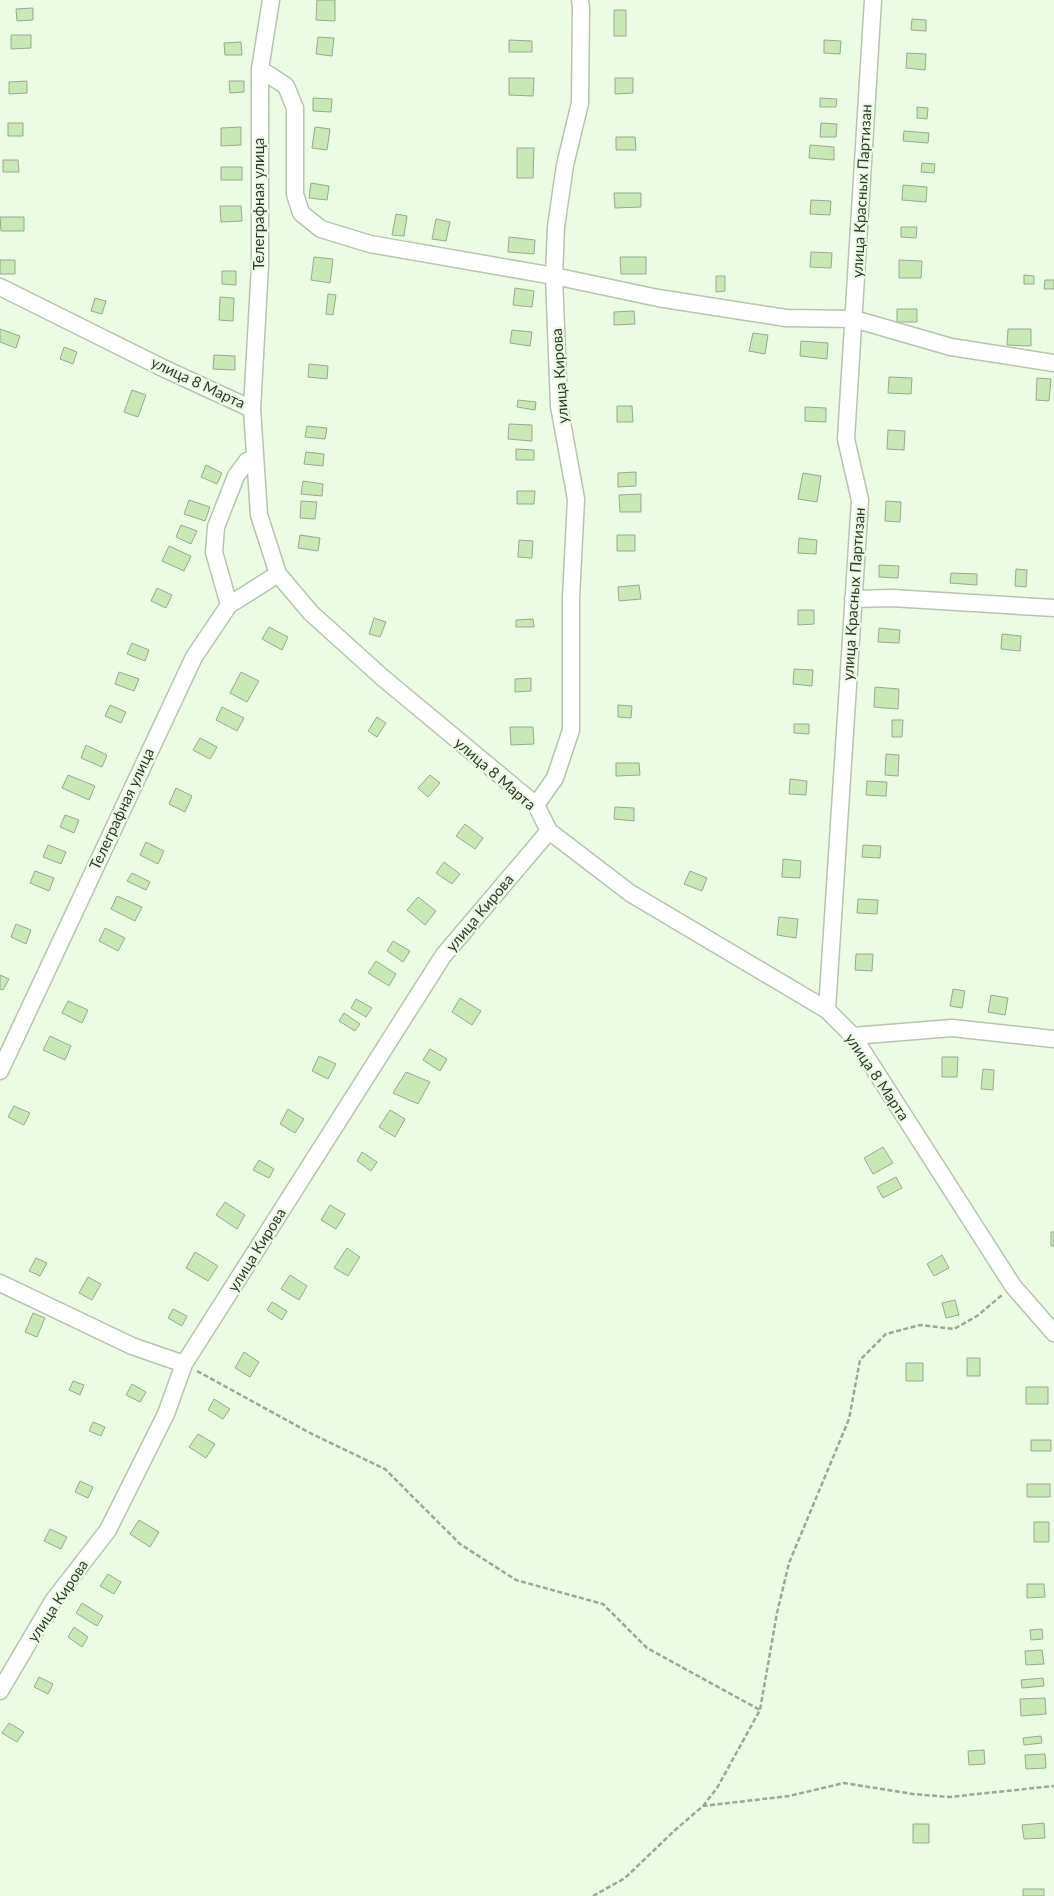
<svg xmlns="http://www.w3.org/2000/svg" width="1054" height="1896" viewBox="0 0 1054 1896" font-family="Lato,sans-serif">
<rect width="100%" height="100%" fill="#ecfbe4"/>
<path fill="#c8e8b5" stroke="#9ba893" d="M317 0H335V21L316 20Z
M33 8V20L17 21 16 9Z
M614 10H626V36H614Z
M912 19 926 20V31L911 30Z
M11 35H31V48L11 49Z
M318 37 334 38 332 56 316 54Z
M509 40 532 41V52H509Z
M824 40 841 41 840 54 824 53Z
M241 42 242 55H225L224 43Z
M907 53 926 54 925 70 906 68Z
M509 78H534L533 96 509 95Z
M615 78H633V93L615 94Z
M27 81V93L9 94V82Z
M229 81H244V92L230 93Z
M313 98 332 99 331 112 313 111Z
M820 98 837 99 836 107H820Z
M917 107 928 108 927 119 917 118Z
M8 123H23V136H8Z
M821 123 837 124 836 137H820Z
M241 127V145L221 146V128Z
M315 127 330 129 327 150 312 148Z
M904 131 929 133 928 143 903 141Z
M616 137H635L636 150H616Z
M810 145 834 147V160L809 158Z
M517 148H534L533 178H517Z
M3 160H18L19 172H3Z
M922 163 935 164 934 173 921 172Z
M221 167H242V180H221Z
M311 183 329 186 327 200 309 198Z
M903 185 927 187 926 202 902 200Z
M614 193H641V207L615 208Z
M811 200 831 201 830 215 810 214Z
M220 206H241L242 221 221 222Z
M396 214 407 216 404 236 392 235Z
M0 217H24V231H1Z
M436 219 450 222 446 241 432 239Z
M901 227H917L916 238 901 237Z
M509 237 535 240 534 254 508 252Z
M811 252 832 253 831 268 810 267Z
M314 257 333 259 330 283 311 280Z
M620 257H646V274H621Z
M0 260H15V274H0Z
M899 260 922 261 921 278H899Z
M222 271H236V285L222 284Z
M1024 275 1034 276V284H1024Z
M716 276H725V291L716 292Z
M1045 280H1054V289H1044Z
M515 288 534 291 532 307 513 305Z
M328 294 336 295 333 315 326 314Z
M220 297 234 298 233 321 219 320Z
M95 298 106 301 102 314 91 311Z
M897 309H917V322H897Z
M634 311 635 324 614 325V312Z
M0 329 20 336 16 348 0 342Z
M1008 329H1031V346L1007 345Z
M512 330 532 332 530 346 510 343Z
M753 333 768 335 765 354 749 351Z
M801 341 828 343 827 359 800 356Z
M64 347 77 352 73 364 60 359Z
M214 355 235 356V370L213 369Z
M309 364 328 366 327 379 308 377Z
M889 377 912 378 911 394 888 393Z
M1037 378 1051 379 1049 401 1036 400Z
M132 390 146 395 138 417 124 412Z
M518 400 536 402 535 410 517 407Z
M617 406H632L633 422H617Z
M805 407 826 408V422L805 421Z
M509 424 532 425V441L508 439Z
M307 426 327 428 325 439 305 437Z
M888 430 905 431 904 450 887 449Z
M516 449 534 450V460H516Z
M306 452 324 454 323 466 304 464Z
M206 465 222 473 217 484 201 477Z
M636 472V486L618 487V473Z
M803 473 821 476 817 502 798 499Z
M303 481 323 484 322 496 301 494Z
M517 491H535L534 504H517Z
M641 494V512H620L619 495Z
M189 500 210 507 205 521 184 514Z
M301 501 317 502 315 519 300 518Z
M886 501 901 502 900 522 885 521Z
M181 525 197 531 191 544 176 537Z
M300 535 320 538 318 551 298 548Z
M617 535H635V551H617Z
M799 538 817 540 816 554 798 553Z
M519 540 533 541 532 558 518 557Z
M169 546 191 556 184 571 162 561Z
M879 565 899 566 898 578 879 577Z
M1016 569 1027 570 1026 587 1015 586Z
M951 573 977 574V585L950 583Z
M639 585 641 599 619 601 618 587Z
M157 588 172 595 166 608 151 601Z
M798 610H814V624L798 625Z
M374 618 386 622 380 637 369 634Z
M533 619 534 627H516V620Z
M269 627 288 637 282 650 262 639Z
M879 628 900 630 899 643 878 642Z
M1002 634 1021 636 1020 651 1001 649Z
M132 643 149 650 145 661 127 654Z
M794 669 813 670 812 686 793 684Z
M119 672 139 679 134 691 115 684Z
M241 672 259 681 247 702 230 693Z
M531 678V691L515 692V679Z
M875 687 899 689 898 709 874 707Z
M110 705 126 712 121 723 105 716Z
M618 705 632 706 631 718 618 717Z
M222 707 244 718 237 731 216 720Z
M377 717 386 723 377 737 368 731Z
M892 720H903L902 737H892Z
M794 724H809V734L794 733Z
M510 727H533L534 744 511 745Z
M200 738 217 747 210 759 193 750Z
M86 745 107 755 102 767 81 758Z
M886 754 899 755 898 776 885 775Z
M616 763H639L640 775 616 776Z
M68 775 95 786 89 800 62 788Z
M430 775 440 783 428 797 418 788Z
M790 779 807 781 806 795 789 794Z
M867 781 887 782 886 796 866 795Z
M176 788 192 796 185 812 169 804Z
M615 807 634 808V821L614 819Z
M65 815 79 820 74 833 60 827Z
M465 824 483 838 475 849 456 836Z
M146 842 164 851 158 864 140 855Z
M48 845 66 852 61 864 43 857Z
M863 845 881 846 880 858 862 857Z
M783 859 801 861 800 878 782 877Z
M444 862 460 874 452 884 436 873Z
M35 871 54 878 49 891 30 883Z
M690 871 707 878 702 891 684 884Z
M132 873 150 882 146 890 127 881Z
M117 896 142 907 135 921 111 909Z
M418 897 436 911 425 925 407 910Z
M858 899 878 900 877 914 857 913Z
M779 917 798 919 796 938 777 935Z
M16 924 31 930 26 944 11 937Z
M105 928 125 938 118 951 99 941Z
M393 941 410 951 403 962 387 951Z
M856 954H873L872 971 855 970Z
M376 961 396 974 389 986 368 973Z
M0 975 9 979 3 990 0 989Z
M953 989 965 991 962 1008 950 1006Z
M991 995 1008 998 1005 1015 988 1012Z
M460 998 481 1011 472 1025 452 1012Z
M356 999 372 1008 366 1017 351 1008Z
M68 1001 88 1010 82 1023 62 1013Z
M344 1013 360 1024 355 1031 339 1021Z
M50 1036 71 1046 65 1060 43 1050Z
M430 1049 447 1059 440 1071 423 1060Z
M319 1056 336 1064 328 1079 312 1071Z
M942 1057H958L957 1077H942Z
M983 1069 994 1070 993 1090 981 1089Z
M406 1072 430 1082 418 1104 393 1093Z
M14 1106 30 1113 24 1125 8 1117Z
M288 1109 304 1119 295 1133 280 1124Z
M390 1110 405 1119 395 1137 379 1127Z
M883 1147 893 1163 873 1174 864 1158Z
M362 1152 377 1162 371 1171 357 1161Z
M259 1160 274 1169 269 1178 253 1170Z
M896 1177 902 1188 883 1198 877 1187Z
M225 1202 245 1215 237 1229 216 1215Z
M330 1205 345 1214 336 1229 321 1220Z
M1051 1232H1054V1246H1051Z
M347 1248 360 1257 348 1276 334 1268Z
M195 1252 218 1266 208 1281 186 1268Z
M942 1255 949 1268 934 1276 927 1264Z
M36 1258 47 1263 40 1276 29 1271Z
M290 1275 307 1286 299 1300 281 1289Z
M88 1277 101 1284 92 1300 79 1293Z
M955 1300 959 1315 946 1318 942 1303Z
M272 1302 287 1311 282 1320 267 1310Z
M173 1309 187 1316 182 1326 168 1318Z
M33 1313 45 1318 37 1337 25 1332Z
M244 1352 259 1362 250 1377 235 1368Z
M967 1358H980V1376H967Z
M906 1363H923V1381H906Z
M73 1381 84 1385 80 1395 69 1390Z
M132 1384 146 1392 140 1402 126 1395Z
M1026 1387H1048V1404H1026Z
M214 1399 230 1409 223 1419 208 1410Z
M93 1422 105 1427 101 1436 89 1431Z
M198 1434 215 1444 206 1458 189 1447Z
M1031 1440H1051V1451H1031Z
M80 1481 93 1487 88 1498 75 1492Z
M1027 1484H1050V1497H1027Z
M139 1520 159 1532 150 1547 130 1534Z
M1034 1522H1049V1542H1034Z
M50 1529 67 1537 61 1549 44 1541Z
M108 1574 121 1582 114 1594 100 1586Z
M1027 1584H1044L1045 1597 1027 1598Z
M82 1603 103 1616 97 1626 76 1613Z
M74 1627 88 1637 82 1647 68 1637Z
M1042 1629 1043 1639 1031 1640 1030 1630Z
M1042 1650 1044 1664 1026 1665 1025 1651Z
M39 1677 53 1684 48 1694 34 1687Z
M1043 1678 1044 1686 1022 1688 1021 1680Z
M1045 1698 1046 1714 1021 1716 1020 1699Z
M9 1723 24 1732 17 1742 2 1733Z
M1041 1736 1042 1743 1024 1745 1023 1738Z
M984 1750 985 1764 969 1765 968 1751Z
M1045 1754 1046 1768 1026 1769 1025 1755Z
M1044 1823 1045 1838 1024 1839 1022 1825Z
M913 1824H929V1843H913Z
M1023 1889H1044V1896H1023Z"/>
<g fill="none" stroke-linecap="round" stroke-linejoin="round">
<defs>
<path id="minor" d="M260 69 286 86 295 108V194L301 213 321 229 370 244 554 276 658 298 786 318 854 319 951 347 1054 363
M0 287 165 369 252 409 259 515 278 574 311 613 383 678 536 805 549 831 630 893 827 1010 853 1036 1013 1286 1054 1333
M252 409 260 265V69L271 0
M853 599 892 598 1054 608
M229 605 214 552 216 527 236 476 247 461 255 458
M536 805 555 778 571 730V598L576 499 559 406 554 276 556 227 565 165 580 103 581 8 580 0
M827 1010 860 500 846 439 873 0
M853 1036 952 1028 1054 1039
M0 1071 194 657 229 605 278 574
M0 1283 132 1346 184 1364
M0 1691 53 1601 108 1530 166 1414 184 1364 443 956 549 831"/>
</defs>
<use href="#minor" stroke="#b7c4af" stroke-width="19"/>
<path stroke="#9da796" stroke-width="2.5" stroke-dasharray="5 2.5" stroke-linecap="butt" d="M197 1371 312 1434 385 1469 460 1544 516 1580 603 1604 647 1648 760 1710
M703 1806 717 1788 760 1710 777 1613 789 1563 849 1419 860 1360 886 1334 920 1325 954 1329 977 1316 1002 1295
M593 1896 625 1878 674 1831 703 1806 789 1796 844 1783 913 1794 949 1797 1054 1786"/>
<use href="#minor" stroke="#fff" stroke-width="16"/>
</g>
<g text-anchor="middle" stroke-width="4.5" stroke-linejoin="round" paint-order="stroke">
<g font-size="15" fill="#343930" stroke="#ecfbe4">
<text transform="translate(862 191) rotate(-87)" y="5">улица Красных Партизан</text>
<text transform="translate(259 204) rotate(-90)" y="5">Телеграфная улица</text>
<text transform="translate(560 376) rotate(-94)" y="5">улица Кирова</text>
<text transform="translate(198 383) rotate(25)" y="5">улица 8 Марта</text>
<text transform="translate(854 594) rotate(-86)" y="5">улица Красных Партизан</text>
<text transform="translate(495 774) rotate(41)" y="5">улица 8 Марта</text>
<text transform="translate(122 809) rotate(-65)" y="5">Телеграфная улица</text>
<text transform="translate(480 913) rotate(-50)" y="5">улица Кирова</text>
<text transform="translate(877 1077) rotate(56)" y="5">улица 8 Марта</text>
<text transform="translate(257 1250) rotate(-58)" y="5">улица Кирова</text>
<text transform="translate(58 1601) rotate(-56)" y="5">улица Кирова</text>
</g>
</g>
</svg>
